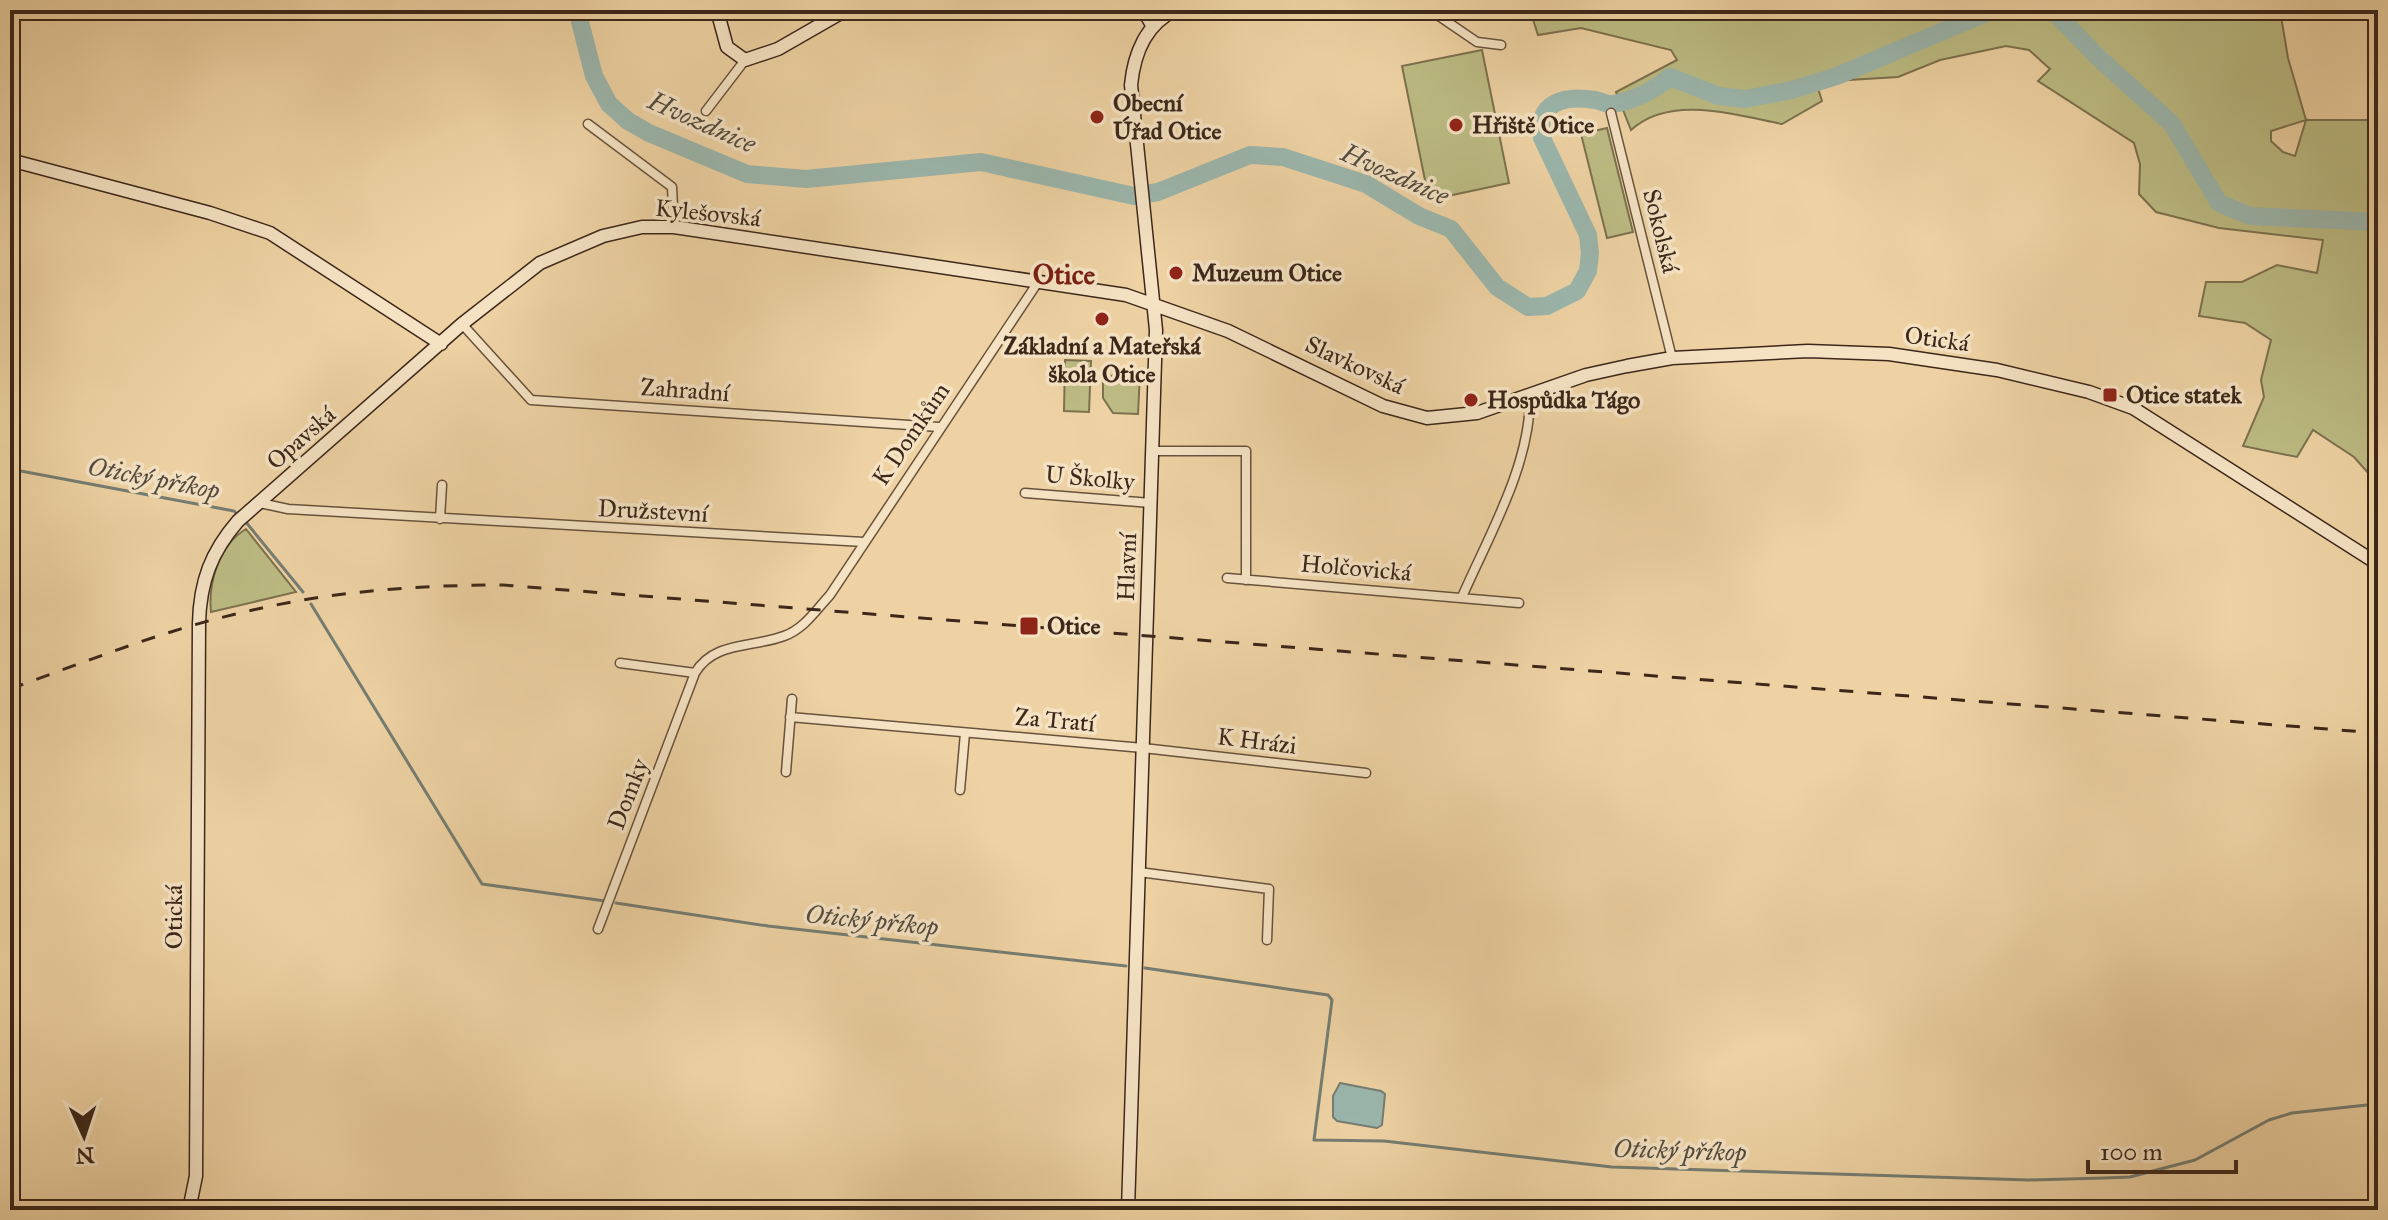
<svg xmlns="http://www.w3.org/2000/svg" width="2388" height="1220" viewBox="0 0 2388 1220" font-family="'IM FELL Great Primer',serif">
<rect width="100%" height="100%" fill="#eed2a3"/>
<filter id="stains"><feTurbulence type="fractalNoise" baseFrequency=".0025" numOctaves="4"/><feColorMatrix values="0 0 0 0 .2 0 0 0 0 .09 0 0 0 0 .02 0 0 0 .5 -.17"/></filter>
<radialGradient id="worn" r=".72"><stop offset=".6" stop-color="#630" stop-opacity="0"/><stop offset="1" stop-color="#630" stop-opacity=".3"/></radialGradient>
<path fill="#bcbb83" stroke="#7c714e" stroke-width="2" fill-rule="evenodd" d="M1530 10H2280L2288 58 2306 120H2378V484L2354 457 2313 430 2297 457 2243 446 2264 397 2261 380 2271 340 2245 323 2199 316 2206 282H2242L2277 265 2317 273 2323 240 2219 228 2156 212 2139 194 2140 164 2134 143 2038 81 2050 69 2029 50 2006 46 1940 60 1898 77 1816 82 1822 101 1782 124C1736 115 1670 94 1631 130L1616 92 1677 60 1671 50 1581 28 1538 35ZM2306 120 2295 156 2283 152 2271 141V131Z
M1482 50 1509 183 1429 200 1402 66Z
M1607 128 1633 232 1607 238 1581 134Z
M1065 360 1091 361 1089 412 1064 411Z
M1117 372 1140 373 1138 414 1113 413 1103 398V382Z
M246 529 296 592 211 612C208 583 219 545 246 529Z"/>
<path fill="#9bb6ac" stroke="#757d72" stroke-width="2" d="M1340 1083 1381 1091 1385 1094 1382 1125 1377 1128 1337 1121 1333 1117V1096Z"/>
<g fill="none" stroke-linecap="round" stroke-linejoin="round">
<path stroke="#757d72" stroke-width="3" d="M10 469 234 511 239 516
M245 521 303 592
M311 604 482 884 605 901
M616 903 768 926 1126 966
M1145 968 1328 995 1332 1000 1314 1140 1384 1141 1612 1167 2029 1180 2104 1178 2130 1177 2195 1160 2269 1120 2292 1113 2367 1105"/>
<path stroke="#9bb6ac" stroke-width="18" d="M577 10 594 76 609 104 628 121 649 133 747 174 806 179 981 162 1134 196 1158 192 1250 155 1283 157 1366 184 1419 216 1451 229 1497 287 1528 307 1547 306 1577 291 1588 271 1590 253 1588 235 1542 138C1535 102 1565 95 1595 100 1602 101 1606 105 1613 104 1636 100 1653 91 1670 77L1719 96 1745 99 1792 90 1837 76 1993 10
M2052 10 2101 60 2172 124 2219 203 2250 216 2378 222"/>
<defs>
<path id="street" d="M1430 10 1477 42 1501 45
M706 111 745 60
M1611 113 1672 358
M588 124 672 187 674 227
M462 324 531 400 939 427
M1152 451H1246V580
M1025 493 1151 503
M260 503 288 509 864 542
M440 519 442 485
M1227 578 1519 603
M1462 597C1489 535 1531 464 1530 395
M620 663 695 673
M790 717 1143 748 1366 773
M786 772 792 699
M960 790 965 733
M1139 872 1269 889 1267 940
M598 929 695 673C714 641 752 648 784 636 804 629 816 610 830 595L1038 282"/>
<path id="secondary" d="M717 10 727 47 745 60 778 49 846 10
M1143 10 1152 25
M10 160 210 213 270 233 441 344
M189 1210 196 1176 199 623C200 582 211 552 238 521L462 324 540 263 603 236 642 227H674L1126 295 1228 331 1383 406 1427 418 1477 413 1586 375 1627 366 1672 358 1808 351 1889 354 1997 370 2089 392 2133 408 2378 564
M1128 1210 1156 330 1131 85C1134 54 1146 24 1175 10"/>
</defs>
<use href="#street" stroke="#68523c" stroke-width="11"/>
<use href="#secondary" stroke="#3c271a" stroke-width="15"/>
<use href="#street" stroke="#f4e2c3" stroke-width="8"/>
<use href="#secondary" stroke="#f4e2c3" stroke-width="12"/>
<path stroke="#3c271a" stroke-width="3" stroke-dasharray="14 14" stroke-linecap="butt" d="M10 689C85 662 159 632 236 614 324 592 412 585 503 585L2378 733"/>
</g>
<g fill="#8f2418" stroke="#f4e2c3" stroke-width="3">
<circle cx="1097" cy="117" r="8"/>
<circle cx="1456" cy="125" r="8"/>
<circle cx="1176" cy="273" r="8"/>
<circle cx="1102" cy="319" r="8"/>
<rect x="2102" y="387" width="16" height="16" rx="4"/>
<circle cx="1471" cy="400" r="8"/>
<rect x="1019" y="616" width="20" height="20" rx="4"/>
</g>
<g text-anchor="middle" stroke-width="7" stroke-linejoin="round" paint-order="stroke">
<g font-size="24" font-weight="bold" fill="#3c271a" stroke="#f4e2c3" text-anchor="start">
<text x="1113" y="111">Obecní<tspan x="1113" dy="28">Úřad Otice</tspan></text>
<text x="1472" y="133">Hřiště Otice</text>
<text x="1192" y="281">Muzeum Otice</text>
<text x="1102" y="354" text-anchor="middle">Základní a Mateřská<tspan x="1102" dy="28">škola Otice</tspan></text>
<text x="2126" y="403">Otice statek</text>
<text x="1487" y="408">Hospůdka Tágo</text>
<text x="1047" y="634">Otice</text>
</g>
<g font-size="24" fill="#3c271a" stroke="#f4e2c3">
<text transform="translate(708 213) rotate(6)" y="8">Kylešovská</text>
<text transform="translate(1661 231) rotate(76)" y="8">Sokolská</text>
<text transform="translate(1937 339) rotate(8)" y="8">Otická</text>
<text transform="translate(1355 365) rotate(25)" y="8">Slavkovská</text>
<text transform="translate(685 390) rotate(4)" y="8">Zahradní</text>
<text transform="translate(911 434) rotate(-56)" y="8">K Domkům</text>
<text transform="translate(301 438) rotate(-41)" y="8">Opavská</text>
<text transform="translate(1090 478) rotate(5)" y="8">U Školky</text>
<text transform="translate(653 511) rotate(3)" y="8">Družstevní</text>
<text transform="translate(1127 567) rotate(-88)" y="8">Hlavní</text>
<text transform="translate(1356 568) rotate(5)" y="8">Holčovická</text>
<text transform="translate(1055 720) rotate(5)" y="8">Za Tratí</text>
<text transform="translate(1257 741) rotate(7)" y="8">K Hrázi</text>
<text transform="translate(628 794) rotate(-69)" y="8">Domky</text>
<text transform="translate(174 917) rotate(-90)" y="8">Otická</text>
</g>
<g font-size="26" font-style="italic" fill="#544b3e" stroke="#f4e2c3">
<text transform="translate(702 122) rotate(24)" y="9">Hvozdnice</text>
<text transform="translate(1395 174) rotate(24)" y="9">Hvozdnice</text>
<text transform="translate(154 478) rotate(11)" y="9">Otický příkop</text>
<text transform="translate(872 920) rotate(6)" y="9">Otický příkop</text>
<text transform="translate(1680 1150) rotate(2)" y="9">Otický příkop</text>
</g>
<g font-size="28" font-weight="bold" fill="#7a1f14" stroke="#f4e2c3">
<text x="1064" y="284">Otice</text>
</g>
</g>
<rect width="2388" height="1220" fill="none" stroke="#eed2a3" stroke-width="40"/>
<rect x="12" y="12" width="2364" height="1196" fill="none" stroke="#3c271a" stroke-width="4"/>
<rect x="20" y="20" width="2348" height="1180" fill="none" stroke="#3c271a" stroke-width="2"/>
<g transform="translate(84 1136) rotate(177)" stroke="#f4e2c3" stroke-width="6" paint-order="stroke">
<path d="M0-6L14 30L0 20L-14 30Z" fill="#3c271a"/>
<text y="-12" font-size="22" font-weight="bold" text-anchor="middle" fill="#3c271a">N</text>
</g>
<path d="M2088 1160v12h148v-12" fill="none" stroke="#3c271a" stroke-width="4"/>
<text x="2100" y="1160" font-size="24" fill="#3c271a" stroke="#f4e2c3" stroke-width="6" paint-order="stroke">100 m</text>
<rect width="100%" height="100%" filter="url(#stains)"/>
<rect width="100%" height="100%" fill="url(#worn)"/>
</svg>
